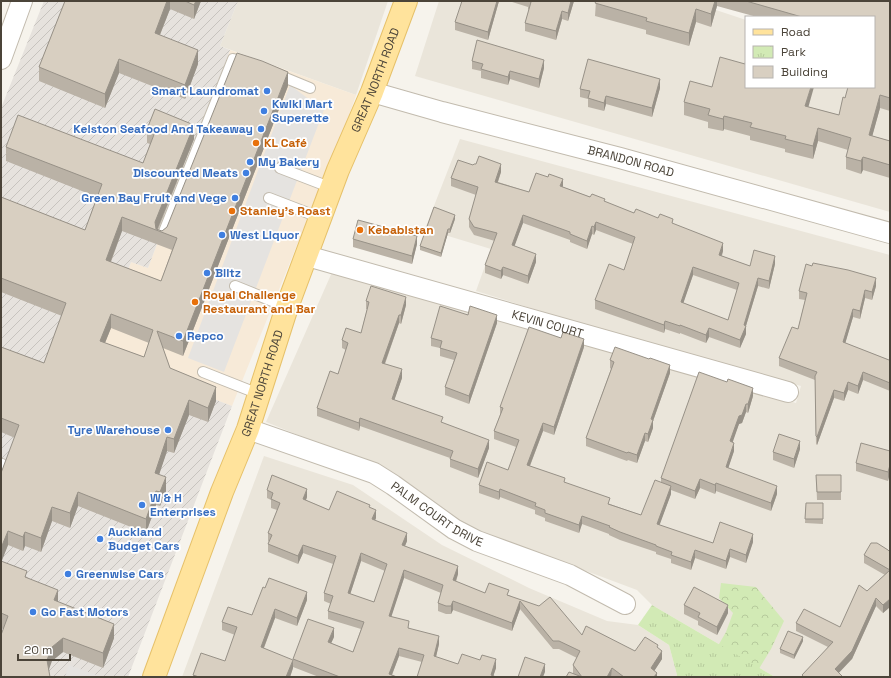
<svg xmlns="http://www.w3.org/2000/svg" width="891" height="678" viewBox="0 0 891 678" font-family="'Space Grotesk',sans-serif">
<defs>
<pattern id="industrial-furrows" width="10" height="10" patternUnits="userSpaceOnUse"><rect width="10" height="10" fill="#e6e2dd"/><path d="M-1 1l2-2M0 10L10 0M9 11l2-2" fill="none" stroke="#c7c3be"/></pattern>
<pattern id="forest-crowns" width="20" height="18" patternUnits="userSpaceOnUse"><rect width="20" height="18" fill="#d2eab5"/><path d="M2 6a3 3 0 1 1 6 0M12 15a3 3 0 1 1 6 0" fill="none" stroke="#b6ca9c"/></pattern>
<pattern id="park-tufts" width="24" height="20" patternUnits="userSpaceOnUse"><rect width="24" height="20" fill="#d2eab5"/><path d="M3 7l-1-3M5 7V3M7 7l1-3M15 17l-1-3M17 17v-4M19 17l1-3" fill="none" stroke="#b6ca9c"/></pattern>
</defs>
<rect width="100%" height="100%" fill="#f6f3ec"/>
<path fill="#eae5da" d="M238 1H388L356 95 220 46Z
M439 1H689L746 20V87H874L890 67V212L415 76Z
M460 139 890 255V677H775L652 605 637 590 447 519 365 462 266 422 333 270 672 369 796 403 801 386 720 364 569 320 476 291 491 249 425 229Z
M264 456 353 485 442 545 529 588 607 621 638 625 669 645 677 675 676 677H182Z"/>
<path fill="#f7ead8" d="M230 50 356 95 347 121 232 406 96 355 131 262 148 268Z"/>
<path fill="url(#industrial-furrows)" d="M44 1H238L220 46 230 50 148 268 131 262 96 354 232 406 128 677H1V108Z"/>
<path fill="url(#forest-crowns)" d="M721 583 756 587 784 621 771 649 754 677H676L715 651 726 632 733 613 719 598Z"/>
<path fill="url(#park-tufts)" d="M652 605 775 677H676L677 675 669 645 638 625Z"/>
<path fill="#e5e3e0" d="M290 85 314 103 325 107 224 372 188 358Z
M69 665 102 677H65Z"/>
<g fill="none" stroke-linecap="round" stroke-linejoin="round">
<defs>
<path id="lane" d="M276 74 310 88
M280 168 332 188
M269 198 321 218
M161 239 233 59 246 63
M235 286 287 307
M203 372 259 394
M1 464H2"/>
<g id="street">
<path d="M1 59 22 1"/>
<path id="s1" d="M372 92 442 112 620 158 890 233"/>
<path id="s2" d="M307 256 788 392"/>
<path id="s3" d="M248 429 374 473 393 485 454 529 477 541 570 575 625 604"/>
</g>
<g id="primary">
<path id="s4" d="M154 677 222 492 248 429 287 307 338 170 372 92 406 1"/>
</g>
</defs>
<use href="#lane" stroke="#c2bbae" stroke-width="12"/>
<use href="#street" stroke="#c2bbae" stroke-width="22"/>
<use href="#primary" stroke="#e6c16a" stroke-width="24"/>
<use href="#lane" stroke="#fff" stroke-width="10"/>
<use href="#street" stroke="#fff" stroke-width="20"/>
<use href="#primary" stroke="#ffe39c" stroke-width="22"/>
</g>
<path fill="#bab2a6" fill-rule="evenodd" d="M65 1H201L194 19 170 9 160 35 198 64 185 99 119 73 105 108 39 81V67Z
M499 1 488 40 455 30V22Z
M509 1H574L568 21 562 19 556 40 525 31V23L529 10 528 9V7Z
M596 1H890V111L880 108 872 136 890 141V178L863 170 861 174 846 169V157L848 150 818 141 813 159 785 152V149L750 140V136L724 129 723 131 708 128V122L684 115V102L712 87 809 107 839 115 874 17H757L717 6 711 27 696 22 689 46 646 34V30L595 16Z
M472 61 544 68 539 88 510 79 508 85 481 78V71L472 69Z
M288 86 183 356 163 348 170 368 216 401 208 422 189 415 174 453 167 451 159 474 166 491 160 506 156 505 146 533 78 506 70 528 52 521 41 552 25 546 23 551 8 545 1 561 27 577 58 602 114 638 103 668 63 652 52 661 3 629 1 628V473L15 438 1 432V347L44 363 62 316 1 292V197L85 230 97 197 6 161V147L143 163 150 144 147 143V129L194 139 158 230 162 231 167 227ZM122 231 172 250 161 281 111 262ZM111 328 149 343 144 357 105 343Z
M660 88 652 117 606 104 604 111 588 107V99L580 97V89Z
M476 164 501 172 498 182 529 192 563 187 634 213 673 224 723 251 722 256 750 266 775 264 769 289 758 286 746 326V334L740 348 709 337 706 343 680 333V334L665 329 664 333 595 309V300L624 270 633 244 596 230 594 235 592 234 587 249 570 242V240L523 223 514 246 536 262 528 284 503 275 501 279 485 273V265L495 241 474 235 469 227V219L476 195 451 186V178L473 165ZM693 275 737 290 728 320 683 303Z
M455 219 450 233H448L441 257 420 250V246Z
M353 239 417 244 412 264 353 247Z
M876 286 872 300 865 298 860 319 853 317 845 343 889 360 890 359V391L863 380 858 394 848 390 844 401 834 398 817 445 816 444 815 380 779 366V358L798 329 805 300 799 299V291Z
M366 301 406 305 401 324 399 323 385 364 402 378 394 400 443 423 489 448 478 478 450 467V458L360 426 359 431 317 416V408L338 374 346 350 342 348V340L361 333 367 309H366Z
M468 315 497 323 469 404 445 395V387L454 360 440 356V348L431 346V338Z
M584 347 554 435 543 431 530 466 610 504 641 515 661 482V478L753 396 748 413 746 412 742 423 739 424 732 442 734 451 728 468 777 494 771 511 716 491 715 494 700 488 695 499 671 490V494L659 525 713 543 753 542 746 563 730 557 726 569 695 558 691 570 671 563V559L656 554V552L620 540 609 535V534L582 524 579 533 545 521V518L535 514V510L500 497 499 500 479 493V485L508 470 516 447 494 439V431L500 415V407Z
M610 360 670 373 653 421V428L648 442 645 441 637 463 628 460 627 461 586 446V438L611 369 610 368Z
M800 449 794 468 773 460V452Z
M890 451 888 481 856 471V463Z
M816 475H841V500H817Z
M267 490 307 497 306 500 329 510 370 508 376 518 375 520 407 541 405 546 458 574 456 582 485 593 509 595 582 635 635 651 658 648 662 659 654 671 657 677H566L573 673V665L577 658 559 649H553L520 609 512 631 453 610 451 614H446L438 611V603L441 593 404 578 391 616 409 628 439 644 436 657 458 664 496 668 493 676 422 662 399 656 392 675 397 677H319L293 667V659L334 637 331 643 353 652 361 629 328 619V611L331 604 324 601V593L333 564 303 553 298 564 268 552V544L269 542 268 541V533L277 510 271 508V500L267 498ZM361 561 385 571 374 602 350 594Z
M806 503H823V524L805 523Z
M890 552V607L883 613 876 606 852 659 804 677 828 647 796 631V623L840 627 867 591 885 575 864 563V555Z
M307 600 297 626 275 618 264 648 293 668 290 677H193V675L225 661 235 635 222 630V622L252 615Z
M684 605 728 613 717 635 698 625V621L684 614Z
M803 641 794 659 780 653V649Z"/>
<path fill="#979187" d="M167 1H170V9L155 47V33Z
M196 1H201L194 19V5Z
M497 1H499L488 40V32Z
M571 1H574L568 21V13Z
M715 1H717V6L711 27V14Z
M696 9V22L689 46V33Z
M562 11V19L556 40V31Z
M198 50V64L185 99V85Z
M119 59V73L105 108V94Z
M544 60V68L539 88V79Z
M510 71V79L508 85V77Z
M288 72V86L183 356V341Z
M660 79V88L652 117V108Z
M811 87H814L805 119V106Z
M880 95V108L869 148V135Z
M606 96V104L604 111V103Z
M724 116V129L723 131V119Z
M194 125V139L157 230H155V222Z
M818 128V141L813 159V146Z
M863 157V170L861 174V161Z
M501 164V172L495 190V182Z
M563 179V187L560 186Z
M455 215V219L450 233V229Z
M523 215V223L512 253V245Z
M122 217V231L106 274V260Z
M596 222V230L594 235V227Z
M592 226V234L587 249V241Z
M448 229V233L441 257V253Z
M417 236V244L412 264V256Z
M723 243V251L719 263V255Z
M536 254V262L528 284V276Z
M775 256V264L769 289V281Z
M503 267V275L501 279V271Z
M693 267V275L681 310V302Z
M758 278V286L745 329 746 326V334L740 348V340L744 325Z
M876 278V286L872 300V292Z
M865 290V298L860 319V311Z
M406 297V305L401 324V315Z
M853 309V317L843 351V342Z
M111 314V328L100 355V341Z
M399 315V323L382 371V363Z
M497 315V323L469 404V396Z
M665 321V329L664 333V325Z
M709 328V337L706 343V335Z
M584 339V347L554 435V427Z
M670 365V373L653 421V428L648 442V434L651 419Z
M402 369V378L392 407V399Z
M863 372V380L858 394V386Z
M848 382V390L844 401V393Z
M216 387V401L208 422V408Z
M753 388V396L748 413V404Z
M834 390V398L817 445V437Z
M189 400V415L174 453V439Z
M746 404V412L742 423 739 424 730 450V441L739 416Z
M360 418V426L359 431V423Z
M543 423V431L527 473V465Z
M645 433V441L637 463V455Z
M167 437V451L155 487V473Z
M489 440V448L478 478V469Z
M800 441V449L794 468V459Z
M734 443V451L726 475V467Z
M890 465V473L888 481V472Z
M166 477V491L160 506V492Z
M700 479V488L695 499V491Z
M716 483V491L715 494V485Z
M671 486V494L657 532V524Z
M777 486V494L771 511V503Z
M307 489V497L303 508V499Z
M500 489V497L499 500V492Z
M156 491V505L146 533V519Z
M78 492V506L70 528V513Z
M52 507V521L41 552V538Z
M376 510V518L372 527V519Z
M582 516V524L579 533V525Z
M8 531V545L1 563V548Z
M25 532V546L23 551V537Z
M407 533V541L402 553V545Z
M753 534V542L746 563V555Z
M303 545V553L298 564V556Z
M730 549V557L726 569V561Z
M695 550V558L691 570V562Z
M361 553V561L348 601V593Z
M458 566V574L453 589V580Z
M404 570V578L389 624V616Z
M58 590V604L54 600Z
M307 592V600L297 626V618Z
M876 598V606L852 659 835 677V669Z
M890 599V607L883 613V605Z
M453 601V610L451 614V606Z
M520 601V609L512 631V623Z
M728 605V613L717 635V627Z
M275 609V618L261 655V647Z
M114 624V638L103 668V653Z
M334 628V637L328 650V642Z
M439 636V644L434 665V656Z
M803 637V641L794 659V655Z
M63 638V652L52 661 47 675V660L52 647Z
M399 648V656L391 677 389 674Z
M662 651V659L651 676V668Z
M496 659V668L493 677 491 675Z
M293 660V668L290 677H286Z
M545 664V672L543 677H540Z
M612 668 611 677H607Z
M657 673V677H654Z"/>
<path fill="#d8cfc1" stroke="#979187" fill-rule="evenodd" d="M65 1H167L155 33 198 50 185 85 119 59 105 94 39 67Z
M185 1H196L194 5Z
M462 1H497L488 32 455 22Z
M528 1H571L568 13 562 11 556 31 525 23 531 2Z
M596 1H715L711 14 696 9 689 33 646 21 647 18 595 3Z
M746 1H890V98L880 95 869 135 890 141V165L863 157 861 161 846 157 851 138 818 128 813 146 785 139 786 136 750 127 752 123 724 116 723 119 708 115 710 109 684 102 690 81 712 87 720 57 745 64 746 60V87H811L805 106 839 115 843 97 845 98 848 87H874V17H802Z
M477 40 544 60 539 79 510 71 508 77 481 69 483 64 472 61Z
M237 53 262 61 288 72 183 341 157 331 170 368 216 387 208 408 189 400 174 439 167 437 155 473 166 477 160 492 156 491 146 519 78 492 70 513 52 507 41 538 25 532 23 537 8 531 1 548V473L19 425 1 418V347L44 363 66 303 1 278V197L85 230 102 184 6 147 18 115 143 163 155 132 147 129 155 109 194 125 155 222 156 229 162 231 167 227ZM122 217 177 238 161 281 106 260ZM111 314 153 330 144 357 100 341Z
M588 59 660 79 652 108 606 96 604 103 588 98 590 91 580 89Z
M479 156 501 164 495 182 529 192 536 173 548 177 549 174 563 179 560 186 590 197 592 194 605 199 604 201 634 213 636 209 658 218 660 214 673 219 672 223 723 243 719 255 750 266 754 250 775 256 769 281 758 278 744 325 746 326 740 340 709 328 706 335 680 325V326L665 321 664 325 595 300 609 264 624 270 635 237 596 222 594 227 592 226 587 241 570 234V232L523 215 512 245 536 254 528 276 503 267 501 271 485 265 497 233 474 227 469 219 478 187 451 178 458 160 473 165 474 164H476ZM693 267 739 283 728 320 681 302Z
M434 207 455 215 450 229H448L441 253 420 246Z
M358 220 417 236 412 256 353 239Z
M813 263 848 270 876 278 872 292 865 290 860 311 853 309 843 342 889 360 890 359V383L863 372 858 386 848 382 844 393 834 390 817 437 816 436 815 376 817 372 779 358 792 327 798 329 807 293 799 291 806 264 812 266Z
M371 286 406 297 401 315H399L382 363 402 369 392 399 443 417 441 422 489 440 478 469 450 459 453 451 360 418 359 423 317 408 330 371 338 374 348 343 342 340 346 328 361 333 369 302 366 301Z
M440 306 468 315 470 306 497 315 469 396 445 387 457 353 440 348 442 341 431 338Z
M529 327 561 338 563 332 584 339 554 427 543 423 527 465 565 478 564 482 610 498 608 504 641 515 655 480 671 486 657 524 713 543 720 522 753 534 746 555 730 549 726 561 695 550 691 562 671 555 672 552 656 546V545L620 532 609 527 610 526 582 516 579 525 545 513V510L535 506 536 503 500 489 499 492 479 485 487 462 508 470 519 440 494 431 503 408 500 407Z
M615 347 649 359 650 358 670 365 651 419 653 420 648 434 645 433 637 455 628 452 627 453 586 438 614 362 610 360Z
M699 372 727 382 728 379 753 388 748 404H746L742 415 739 416 730 441 734 443 726 467 777 486 771 503 716 483 715 485 700 479 695 491 661 478Z
M779 434 800 441 794 459 773 452Z
M861 443 890 451V465L888 472 856 463Z
M272 475 307 489 303 499 329 510 337 491 370 505 369 507 376 510 372 519 407 533 402 545 458 566 453 580 485 593 489 583 509 590 507 595 539 606 550 597 582 635 586 626 635 651 645 637 658 645 657 647 662 651 651 668 657 673 654 677H624L612 668 607 677H566L569 672 582 677 573 665 580 651 559 641H553L520 601 512 623 453 601 451 606H446L438 603 443 585 404 570 389 616 409 621 408 628 439 636 434 656 458 664 462 654 480 660 482 655 496 659 491 675 496 677H417L424 655 399 648 389 674 397 677H340L293 659 308 619 334 628 328 642 353 652 364 622 328 611 333 596 324 593 336 556 303 545 298 556 268 544 272 535 268 533 280 503 271 499 273 493 267 490ZM361 553 387 564 374 602 348 593Z
M816 475H841V492H817Z
M806 503H823V519H805Z
M871 543H877L888 550 890 552V599L883 605 876 598 852 651 835 669 843 677H804L802 675 833 642 796 623 804 609 840 627 859 585 867 591 890 570 864 555Z
M1 561 27 571 25 577 58 590 54 600 114 624 103 653 63 638 52 647 47 660 50 677H1V635L8 616 1 613Z
M269 578 307 592 297 618 275 609 261 647 293 660 286 677H199L193 675 201 653 225 661 237 627 222 622 228 607 252 615 263 587 265 588Z
M694 587 728 605 717 627 698 617 700 613 684 605Z
M788 631 803 637 794 655 780 649Z
M525 657 545 664 540 677H518Z"/>
<g fill="#3f7fe0" stroke="#fff" stroke-width="1.5">
<circle cx="267" cy="91" r="4"/>
<circle cx="264" cy="111" r="4"/>
<circle cx="261" cy="129" r="4"/>
<circle cx="250" cy="162" r="4"/>
<circle cx="246" cy="173" r="4"/>
<circle cx="235" cy="198" r="4"/>
<circle cx="222" cy="235" r="4"/>
<circle cx="207" cy="273" r="4"/>
<circle cx="179" cy="336" r="4"/>
<circle cx="168" cy="430" r="4"/>
<circle cx="142" cy="505" r="4"/>
<circle cx="100" cy="539" r="4"/>
<circle cx="68" cy="574" r="4"/>
<circle cx="33" cy="612" r="4"/>
</g>
<g fill="#e8710a" stroke="#fff" stroke-width="1.5">
<circle cx="256" cy="143" r="4"/>
<circle cx="232" cy="211" r="4"/>
<circle cx="360" cy="230" r="4"/>
<circle cx="195" cy="302" r="4"/>
</g>
<g text-anchor="middle" stroke-width="3.5" stroke-linejoin="round" paint-order="stroke">
<g font-size="12" fill="#4b4439" stroke="#fff">
<text dy="4" stroke="none"><textPath href="#s4" startOffset="637">GREAT NORTH ROAD</textPath></text>
<text dy="4" stroke="none"><textPath href="#s1" startOffset="268">BRANDON ROAD</textPath></text>
<text dy="4" stroke="none"><textPath href="#s2" startOffset="250">KEVIN COURT</textPath></text>
<text dy="4" stroke="none"><textPath href="#s4" startOffset="313">GREAT NORTH ROAD</textPath></text>
<text dy="4" stroke="none"><textPath href="#s3" startOffset="209">PALM COURT DRIVE</textPath></text>
</g>
<g font-size="12" font-weight="bold" fill="#366cbe" stroke="#fff" text-anchor="start">
<text x="259" y="95" text-anchor="end">Smart Laundromat</text>
<text x="272" y="108">Kwiki Mart<tspan x="272" dy="14">Superette</tspan></text>
<text x="253" y="133" text-anchor="end">Kelston Seafood And Takeaway</text>
<text x="258" y="166">My Bakery</text>
<text x="238" y="177" text-anchor="end">Discounted Meats</text>
<text x="227" y="202" text-anchor="end">Green Bay Fruit and Vege</text>
<text x="230" y="239">West Liquor</text>
<text x="215" y="277">Blitz</text>
<text x="187" y="340">Repco</text>
<text x="160" y="434" text-anchor="end">Tyre Warehouse</text>
<text x="150" y="502">W &amp; H<tspan x="150" dy="14">Enterprises</tspan></text>
<text x="108" y="536">Auckland<tspan x="108" dy="14">Budget Cars</tspan></text>
<text x="76" y="578">Greenwise Cars</text>
<text x="41" y="616">Go Fast Motors</text>
</g>
<g font-size="12" font-weight="bold" fill="#c56008" stroke="#fff" text-anchor="start">
<text x="264" y="147">KL Café</text>
<text x="240" y="215">Stanley's Roast</text>
<text x="368" y="234">Kebabistan</text>
<text x="203" y="299">Royal Challenge<tspan x="203" dy="14">Restaurant and Bar</tspan></text>
</g>
</g>
<rect width="891" height="678" fill="none" stroke="#4b4439" stroke-width="4"/>
<rect x="745" y="16" width="130" height="72" fill="#ffffff" stroke="#b7b4b0"/>
<rect x="753" y="29" width="20" height="6" fill="#ffe39c" stroke="#b7b4b0"/>
<text x="781" y="36" font-size="12" fill="#4b4439">Road</text>
<rect x="753" y="46" width="20" height="12" fill="url(#park-tufts)" stroke="#b7b4b0"/>
<text x="781" y="56" font-size="12" fill="#4b4439">Park</text>
<rect x="753" y="66" width="20" height="12" fill="#d8cfc1" stroke="#b7b4b0"/>
<text x="781" y="76" font-size="12" fill="#4b4439">Building</text>
<path d="M18 654v6h52v-6" fill="none" stroke="#4b4439" stroke-width="2"/>
<text x="24" y="654" font-size="12" fill="#4b4439" stroke="#ffffff" stroke-width="3" paint-order="stroke">20 m</text>
</svg>
